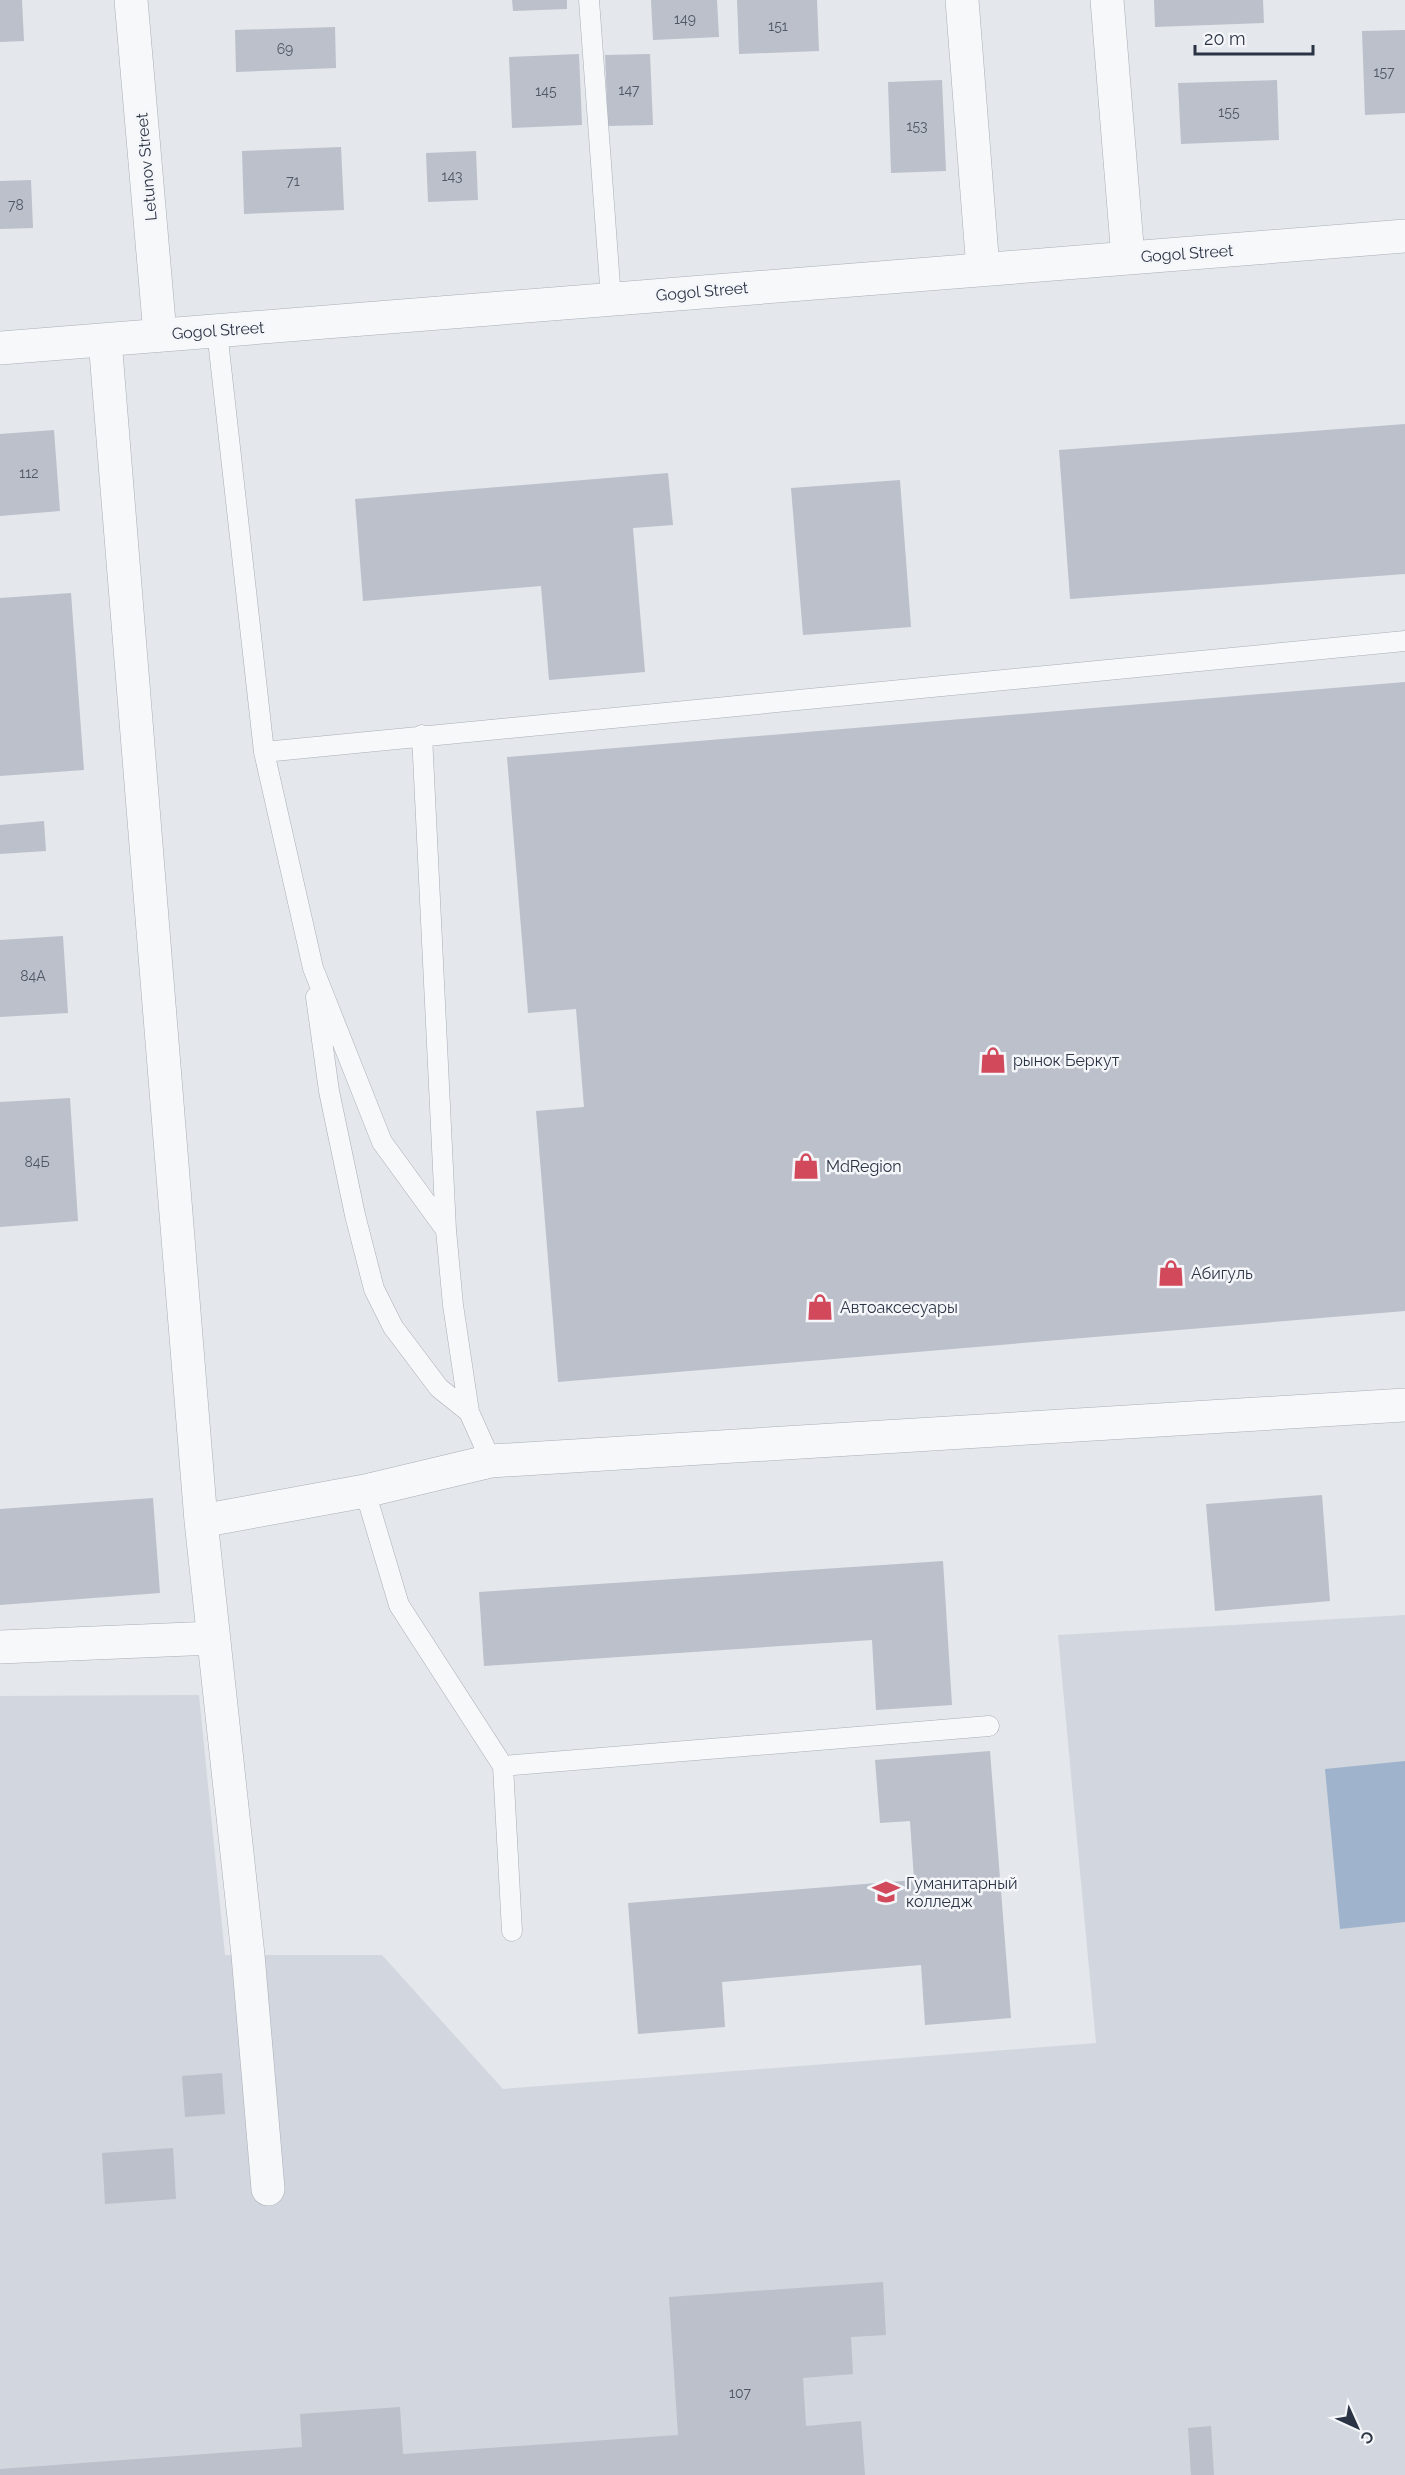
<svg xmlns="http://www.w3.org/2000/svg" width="1405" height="2475" viewBox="0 0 1405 2475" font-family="Raleway,sans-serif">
<rect width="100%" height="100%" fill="#e4e7ec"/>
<path fill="#d2d6de" d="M1405 1615V2475H0V1696L199 1695 225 1955H382L503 2089 1096 2043 1058 1635Z"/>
<path fill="#9fb4cc" d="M1405 1761V1922L1340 1929 1325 1769Z"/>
<path fill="#bbc0ca" d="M0 0H22L24 41 0 42Z
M512 0H567V9L513 11Z
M651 0H717L719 37 653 40Z
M737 0H817L819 51 739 54Z
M1154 0H1263L1264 23 1155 27Z
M335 27 336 68 236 72 235 30Z
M1405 30V113L1365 115 1362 31Z
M579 54 582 125 512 128 509 57Z
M650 54 653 125 608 126 605 55Z
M942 80 946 171 891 173 888 82Z
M1277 80 1279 140 1181 144 1178 83Z
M341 147 344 210 244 214 242 151Z
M476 151 478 200 428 202 426 153Z
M31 180 33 228 0 229V181Z
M1405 424V574L1070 599 1059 450Z
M54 430 60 511 0 516V434Z
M668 473 673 525 633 528 645 672 549 680 541 586 363 601 355 499Z
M900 480 911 627 803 635 791 488Z
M71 593 84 770 0 776V598Z
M1405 682V1311L558 1382 536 1111 584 1107 576 1009 528 1013 507 757Z
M44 821 46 851 0 854V825Z
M63 936 68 1013 0 1017V940Z
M70 1098 78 1221 0 1227V1102Z
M1322 1495 1330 1601 1215 1611 1206 1504Z
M153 1498 160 1593 0 1605V1509Z
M943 1561 952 1705 876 1710 872 1640 484 1666 479 1592Z
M990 1751 1011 2018 925 2025 921 1965 722 1982 725 2027 638 2034 628 1903 914 1880 910 1821 880 1823 875 1760Z
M222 2073 225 2114 185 2117 182 2076Z
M173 2148 176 2199 105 2204 102 2153Z
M883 2282 886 2335 851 2337 853 2374 803 2378 806 2426 861 2421 865 2475H0V2469L302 2447 300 2414 400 2407 403 2454 678 2435 669 2297Z
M1211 2426 1214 2475H1191L1188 2428Z"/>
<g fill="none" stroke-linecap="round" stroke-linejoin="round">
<defs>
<path id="service" d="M589 0 611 299
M217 331 264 752 313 968 382 1142 446 1230
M422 735 446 1230 453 1305 469 1412 491 1461
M264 752 1405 641
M316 997 329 1091 355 1215 374 1289 393 1327 439 1388 469 1412
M365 1491 399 1605 503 1766 512 1931
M503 1766 989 1726"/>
<path id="minor" d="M131 0 160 334
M962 0 983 269
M1107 0 1128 258
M105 340 201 1521 248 1955 268 2189
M0 348 1405 236
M201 1521 365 1491 491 1461 1405 1405
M0 1647 213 1638"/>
</defs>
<use href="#service" stroke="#a9aeb7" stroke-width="21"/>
<use href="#minor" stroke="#a9aeb7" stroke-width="34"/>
<use href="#service" stroke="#f7f8fa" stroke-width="20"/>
<use href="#minor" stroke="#f7f8fa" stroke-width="33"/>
</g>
<defs>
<symbol id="shop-bare" viewBox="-9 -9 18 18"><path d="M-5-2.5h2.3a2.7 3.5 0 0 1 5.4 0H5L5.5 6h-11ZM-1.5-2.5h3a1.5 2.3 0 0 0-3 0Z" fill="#d1495b" stroke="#f4f6f9" stroke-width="2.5" paint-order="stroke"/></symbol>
<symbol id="university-bare" viewBox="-9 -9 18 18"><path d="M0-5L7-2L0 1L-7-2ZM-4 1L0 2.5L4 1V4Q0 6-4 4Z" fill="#d1495b" stroke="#f4f6f9" stroke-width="2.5" paint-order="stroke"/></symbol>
</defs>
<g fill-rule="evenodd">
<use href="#shop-bare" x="974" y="1041" width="38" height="38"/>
<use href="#shop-bare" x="787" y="1147" width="38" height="38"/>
<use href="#shop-bare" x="1152" y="1254" width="38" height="38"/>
<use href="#shop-bare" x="801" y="1288" width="38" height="38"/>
<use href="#university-bare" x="867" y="1873" width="38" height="38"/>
</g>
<g text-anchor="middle" stroke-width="5" stroke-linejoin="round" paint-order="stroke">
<g font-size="14" fill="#4f5766">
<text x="685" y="24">149</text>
<text x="778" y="31">151</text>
<text x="285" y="54">69</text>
<text x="1384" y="77">157</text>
<text x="629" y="95">147</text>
<text x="546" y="96">145</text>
<text x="1229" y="117">155</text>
<text x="917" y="131">153</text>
<text x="452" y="181">143</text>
<text x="293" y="186">71</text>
<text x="16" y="210">78</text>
<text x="29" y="478">112</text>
<text x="33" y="981">84А</text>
<text x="37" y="1167">84Б</text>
<text x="740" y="2398">107</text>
</g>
<g font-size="16" fill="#2b3445" stroke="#f4f6f9">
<text transform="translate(146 167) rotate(-95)" y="6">Letunov Street</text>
<text transform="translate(1187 253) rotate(-4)" y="6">Gogol Street</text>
<text transform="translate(702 291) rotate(-5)" y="6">Gogol Street</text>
<text transform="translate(218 330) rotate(-4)" y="6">Gogol Street</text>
</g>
<g font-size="16" fill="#2b3445" stroke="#f4f6f9" text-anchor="start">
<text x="1013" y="1066">рынок Беркут</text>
<text x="826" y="1172">MdRegion</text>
<text x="1191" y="1279">Абигуль</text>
<text x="840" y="1313">Автоаксесуары</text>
<text x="906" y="1889">Гуманитарный<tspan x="906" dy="18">колледж</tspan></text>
</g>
</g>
<g transform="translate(1357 2427) rotate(135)" stroke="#f4f6f9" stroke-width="4.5" paint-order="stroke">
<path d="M0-4.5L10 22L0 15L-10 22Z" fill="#2b3445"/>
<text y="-9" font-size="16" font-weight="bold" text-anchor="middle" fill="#2b3445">С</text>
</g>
<path d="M1195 45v9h118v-9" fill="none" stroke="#2b3445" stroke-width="3"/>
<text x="1204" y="45" font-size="18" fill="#2b3445" stroke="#f4f6f9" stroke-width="4.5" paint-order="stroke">20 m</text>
</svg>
